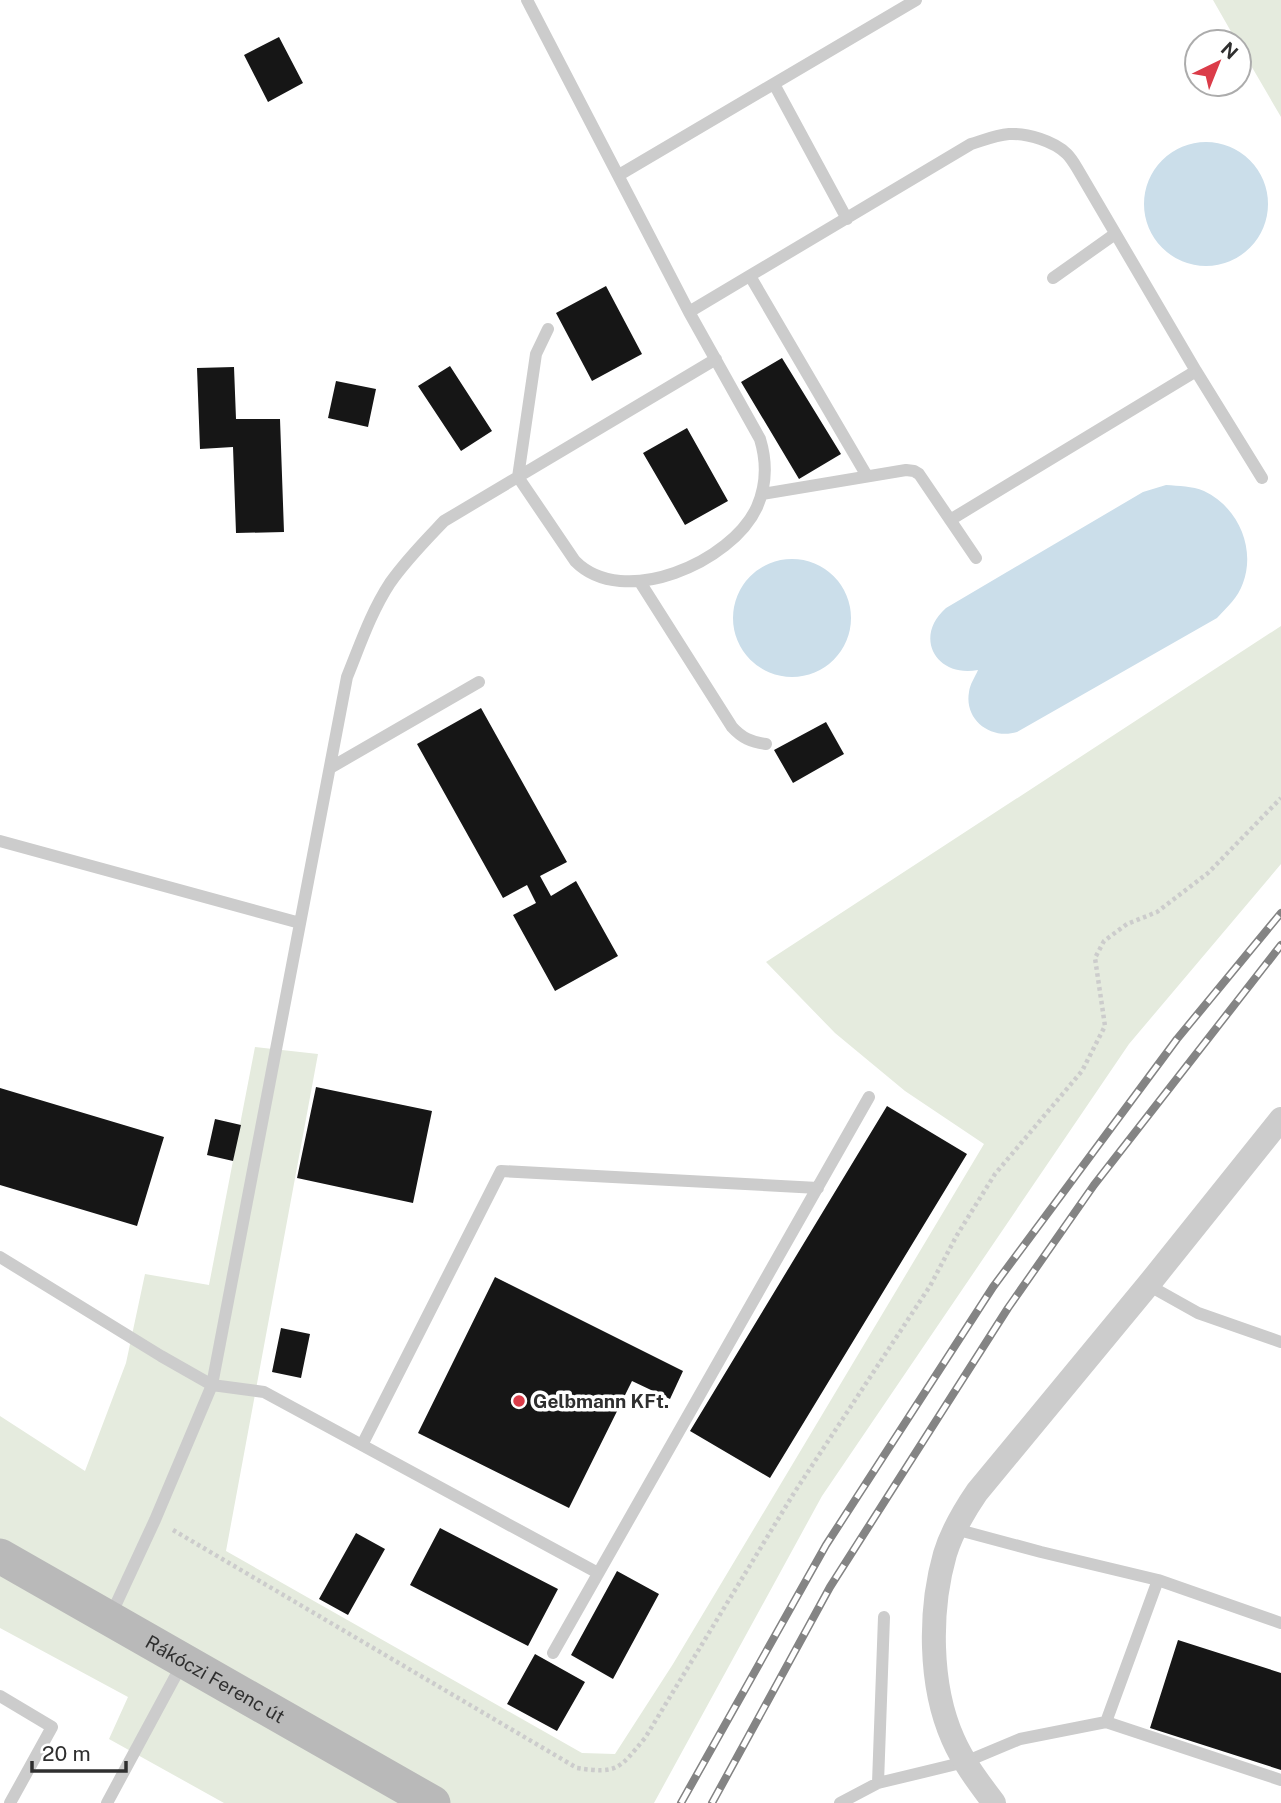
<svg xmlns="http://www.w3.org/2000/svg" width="1281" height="1803" viewBox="0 0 1281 1803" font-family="'Public Sans',sans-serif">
<rect width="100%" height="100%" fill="#fff"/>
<path fill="#e5ebde" d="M1213 0H1281V117L1239 45V42H1237Z
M1281 626V864L1129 1044 822 1496 654 1803H224L109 1739 128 1697 0 1628V1416L85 1471 126 1363 145 1274 209 1285 255 1047 318 1054 226 1551 582 1753 615 1754 673 1664 984 1144 905 1091 835 1033 766 962Z"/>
<path fill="#cbdeea" d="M1144 204a62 62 0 1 1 124 0a62 62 0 1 1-124 0Z
M1166 485C1179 486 1192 486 1204 491 1238 507 1256 548 1243 583 1238 598 1227 607 1217 618L1017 732C991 740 964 720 969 692 970 684 975 677 978 670 936 678 913 637 946 608L1143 492Z
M733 618a59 59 0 1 1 118 0a59 59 0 1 1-118 0Z"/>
<path fill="#161616" d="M279 37 303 83 268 102 244 55Z
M606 286 642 354 592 381 556 313Z
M782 358 841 454 799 479 741 382Z
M450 366 492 431 461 451 418 386Z
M234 367 236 419H280L284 532 236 533 233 447 200 449 197 368Z
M336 381 376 389 368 427 328 418Z
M687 428 728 501 685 525 643 453Z
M481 708 567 862 540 876 551 896 576 881 618 956 555 991 513 915 536 903 527 885 503 898 417 744Z
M826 722 844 754 793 783 774 750Z
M316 1087 432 1111 413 1203 297 1178Z
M0 1088 164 1137 137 1226 0 1185Z
M887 1106 967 1154 770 1478 690 1431Z
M215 1119 241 1125 233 1161 207 1155Z
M495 1277 683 1371 670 1399 632 1381 569 1508 418 1433Z
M281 1328 310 1334 301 1378 272 1372Z
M440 1528 558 1589 528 1646 410 1585Z
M356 1533 385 1549 348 1615 319 1599Z
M617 1571 659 1594 613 1679 571 1655Z
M1178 1640 1281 1673V1770L1150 1728Z
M535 1654 585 1682 557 1731 507 1704Z"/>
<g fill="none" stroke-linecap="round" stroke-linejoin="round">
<path stroke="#ccc" stroke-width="4.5" stroke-dasharray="3.5 3.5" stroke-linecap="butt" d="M173 1530 577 1768C618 1774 619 1769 645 1738L794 1493 930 1286 957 1235 995 1174 1082 1071 1105 1026 1095 958 1104 941 1127 924 1157 912 1208 873 1281 798"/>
<path stroke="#ccc" stroke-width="12" d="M527 0 689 312 760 439C767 462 767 484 757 507 732 562 623 610 575 561L518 477 536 354 548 329
M774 84 847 219
M619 175 916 0
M750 276 867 476
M1053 278 1115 234
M689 312 971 144C984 140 996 135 1009 134 1027 133 1054 141 1067 154 1071 158 1074 163 1077 168L1196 371 1262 478
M762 494 906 470 914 471 919 474 976 558
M950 520 1196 371
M640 582 732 727C742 738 751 742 766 744
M330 768 479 682
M0 841 300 923
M0 1257 161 1356 212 1385 264 1392 598 1573
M1148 1285 1198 1313 1281 1342
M362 1445 501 1171 818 1188
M955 1529 1041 1552 1158 1580 1281 1623
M1158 1580 1106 1722 1281 1780
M110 1617 155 1520 212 1385 347 677C360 645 371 612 390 583 406 560 425 541 444 521L716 359
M553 1653 869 1097
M0 1696 52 1727 10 1803
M878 1783 884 1617
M107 1803 182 1664
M840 1803 878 1783 965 1762 1020 1739 1106 1722"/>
<path stroke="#ccc" stroke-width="24" d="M994 1803C979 1783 963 1762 953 1739 929 1685 929 1610 945 1554 952 1531 964 1511 977 1492L1148 1285 1281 1119"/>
<path stroke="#b9b9b9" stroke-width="35" id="s1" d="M0 1556 433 1803"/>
<defs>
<path id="rail" d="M681 1803 826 1545 993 1287 1177 1039 1281 913
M712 1803 830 1587 1008 1308 1094 1185 1281 945"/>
</defs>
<use href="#rail" stroke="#848484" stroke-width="8"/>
<use href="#rail" stroke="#fff" stroke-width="5" stroke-dasharray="16" stroke-linecap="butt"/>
</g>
<circle fill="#db3c49" stroke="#fff" stroke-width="2.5" cx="519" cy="1401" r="7"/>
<g text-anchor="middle" stroke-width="7" stroke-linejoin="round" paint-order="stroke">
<g font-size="19" font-weight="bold" fill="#2f2f2f" stroke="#fff" text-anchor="start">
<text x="533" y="1408">Gelbmann KFt.</text>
</g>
<g font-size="19" fill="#2f2f2f" stroke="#fff">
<text dy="7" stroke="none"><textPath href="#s1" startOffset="248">Rákóczi Ferenc út</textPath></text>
</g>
</g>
<g transform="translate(1218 63) rotate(43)"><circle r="33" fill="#ffffff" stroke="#acacac" stroke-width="2"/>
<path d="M0-5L12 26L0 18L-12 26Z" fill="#db3c49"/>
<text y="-10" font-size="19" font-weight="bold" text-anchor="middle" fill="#2f2f2f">N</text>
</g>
<path d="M32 1761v10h94v-10" fill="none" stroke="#2f2f2f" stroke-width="3.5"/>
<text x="42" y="1761" font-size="21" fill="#2f2f2f" stroke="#ffffff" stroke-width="5" paint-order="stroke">20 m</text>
</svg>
